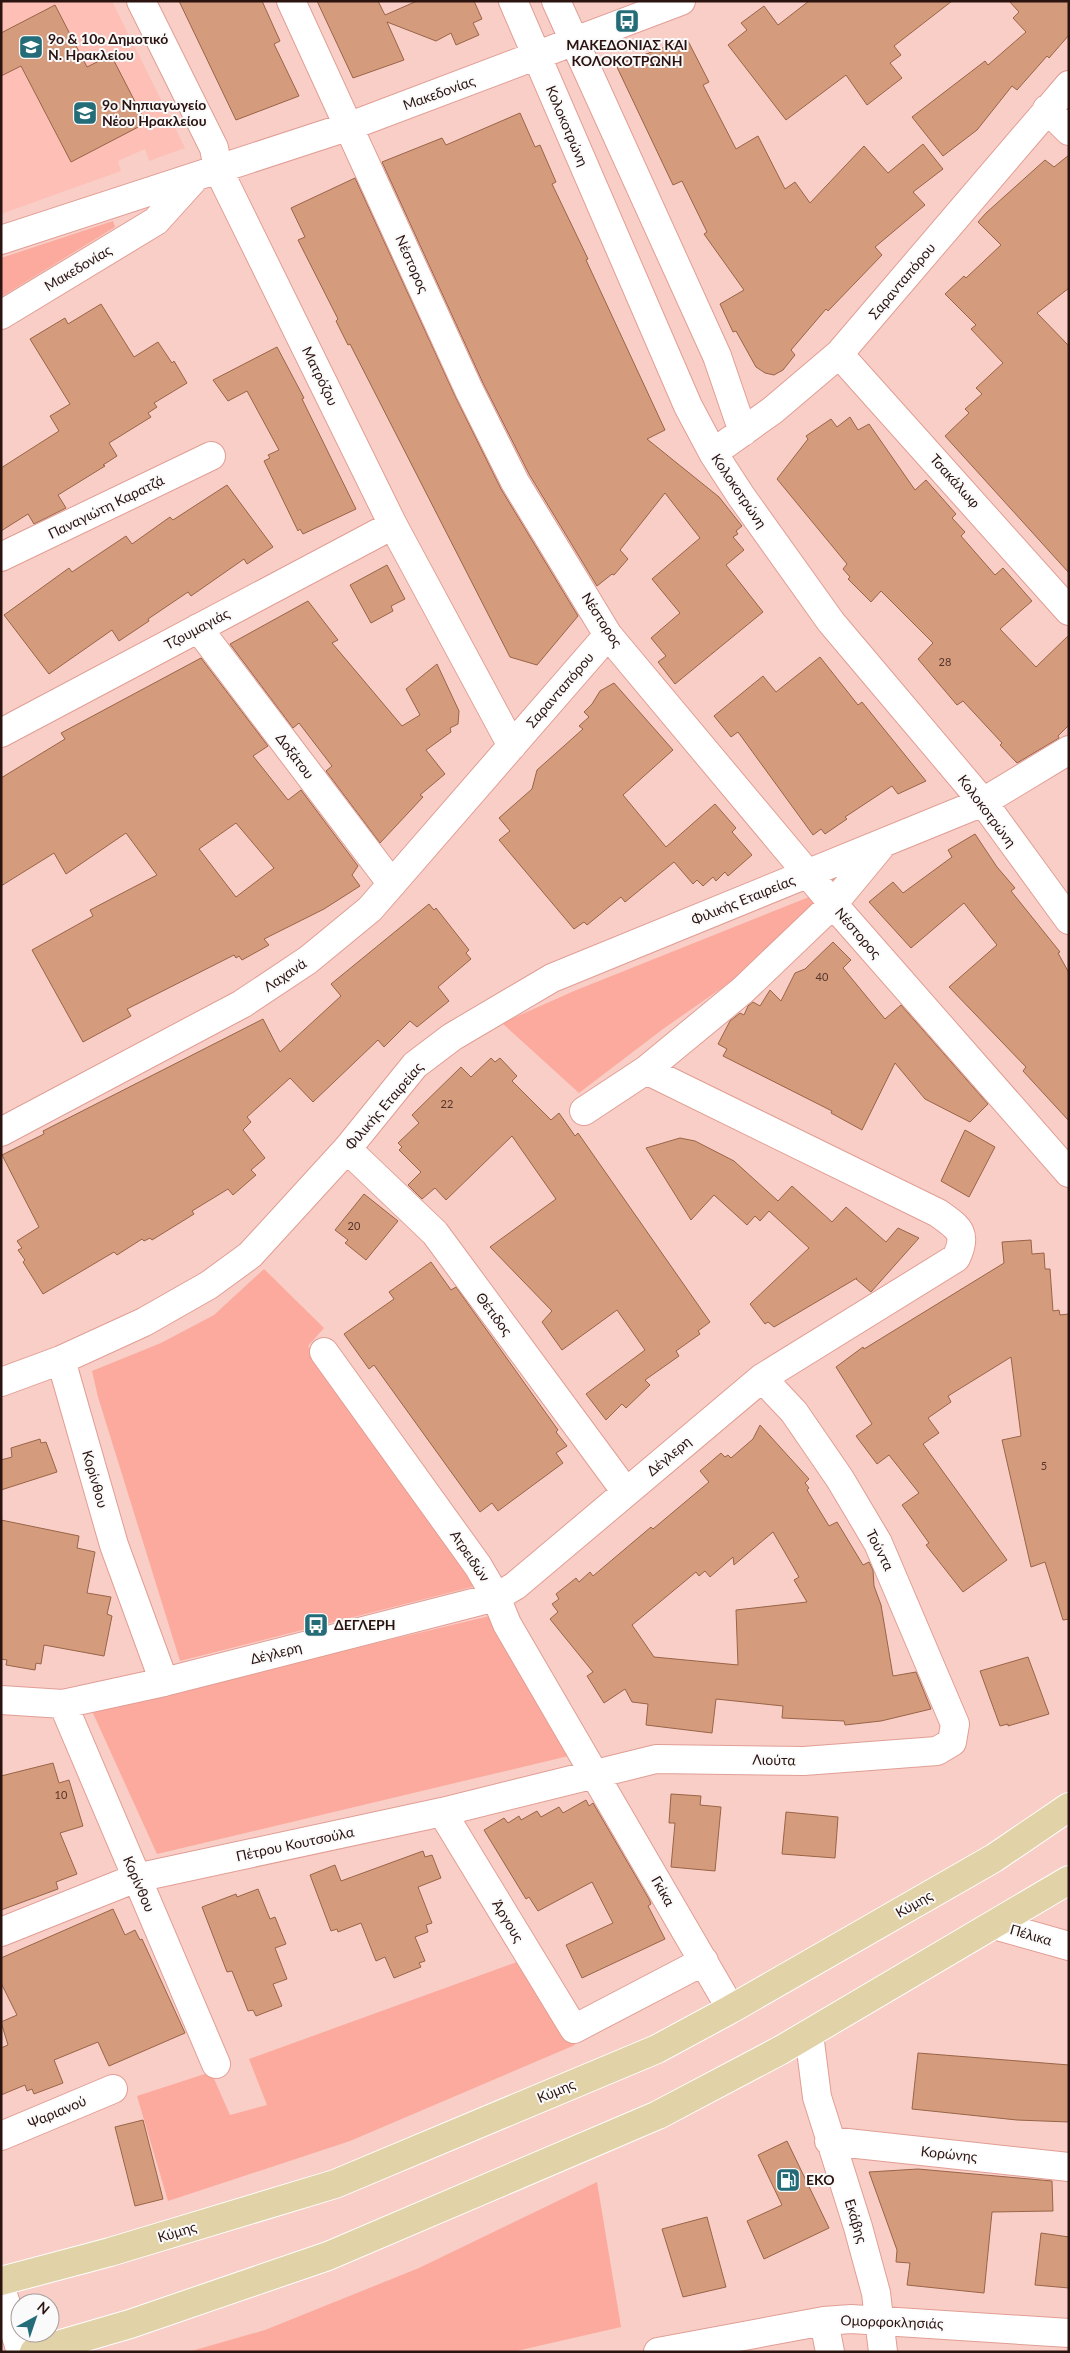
<svg xmlns="http://www.w3.org/2000/svg" width="1070" height="2353" viewBox="0 0 1070 2353" font-family="Lato,sans-serif">
<rect width="100%" height="100%" fill="#f8cec7"/>
<path fill="#fec0b6" d="M1 1H112L185 148 149 161 145 149 118 161 121 171 1 214Z"/>
<path fill="#fcaa9d" d="M113 221 115 227 1 297V258Z
M814 895 828 914 663 1029 579 1093 502 1023 574 991Z
M264 1269 324 1328 308 1346 366 1425 476 1586 180 1661 98 1397 92 1371 161 1343 214 1315Z
M498 1614 581 1753 157 1854 92 1711Z
M520 1961 575 2045 350 2141 168 2201 137 2096 211 2072 230 2115 267 2105 249 2059Z
M597 2182 621 2327 512 2352H188L265 2330 419 2268Z"/>
<path fill="#d59b7d" stroke="#996447" fill-rule="evenodd" d="M179 1H262L280 41 274 44 299 96 236 120Z
M317 1H378L385 15 417 1H474L482 19 473 23 479 35 456 45 451 33 436 41 387 22 404 60 353 78Z
M809 1H952L894 46 901 55 890 63 902 78 867 105 846 75 786 120 728 45 747 30 741 23 764 6 778 25Z
M1009 1H1069V35L1049 58 1047 56 1017 90 1012 86 977 130 943 156 912 117 985 61 988 65 1026 32 1013 18 1019 12Z
M55 5 87 67 111 55 146 123 71 162 21 66 1 76V33Z
M687 39 709 82 703 85 736 149 758 136 785 189 795 182 810 203 864 146 888 173 923 144 943 169 913 192 925 205 875 247 882 255 828 311 826 309 791 350 795 355 783 370 774 375 765 373 756 367 736 331 733 332 720 304 744 290 704 234 707 232 682 181 673 185 616 65Z
M520 113 535 147 540 145 556 182 552 184 588 259 586 260 665 430 647 439 719 497 742 526 736 531 738 534 733 537 744 550 726 565 763 612 675 684 658 662 666 656 651 638 680 613 652 579 700 538 665 493 620 550 628 559 614 575 612 574 597 586 529 474 483 383 382 162 442 138 446 145Z
M1069 155V288L1037 313 1069 346V573L945 436 969 413 965 409 982 394 976 388 1003 363 971 329 976 325 945 294 964 276 966 278 1001 245 978 222 986 213 1045 160 1054 167Z
M355 178 455 396 501 489 578 616 537 665 510 657 350 344 348 345 336 321 338 319 298 240 305 237 291 208Z
M101 304 134 357 158 342 172 363 174 361 187 383 154 403 157 407 148 413 151 417 109 443 117 456 103 465 105 466 58 495 66 508 34 524 28 514 1 531V468L59 431 50 416 70 404 30 339 65 318 68 324Z
M277 347 304 398 302 399 356 509 303 534 300 529 298 531 264 461 270 458 268 455 279 450 247 391 228 401 213 380Z
M850 417 858 430 869 424 915 490 926 480 956 514 952 518 965 532 961 536 995 575 1003 568 1032 601 1000 629 1036 667 1069 635V725L1058 736 1059 738 1017 763 1000 745 1002 743 963 701 957 705 918 659 933 643 881 591 871 602 848 579 850 577 843 569 847 564 777 479 808 439 806 436 831 419 837 427Z
M227 485 273 547 247 564 244 559 191 596 188 592 148 619 149 621 119 641 112 630 49 674 4 615 69 568 72 572 126 536 132 544 170 517 173 520Z
M387 565 405 599 391 606 393 611 371 623 350 585Z
M308 601 338 640 332 643 402 726 420 715 406 689 437 664 459 711 458 724 450 728 451 732 426 750 445 774 420 795 423 797 380 843 326 771 332 766 299 723 293 728 230 644Z
M820 657 858 705 862 702 926 781 898 794 892 786 845 817 847 819 825 834 821 829 813 835 738 732 731 737 714 716 763 676 776 692Z
M201 658 268 746 253 756 288 800 301 790 358 866 352 875 360 886 324 909 264 939 269 945 242 960 239 956 236 958 234 955 127 1009 131 1016 83 1042 32 950 93 916 90 910 157 875 126 833 66 874 54 853 1 886V778L65 739 61 733ZM236 823 274 868 236 897 199 849Z
M614 683 673 750 623 795 666 847 715 804 736 828 732 832 752 855 728 876 725 872 716 881 713 877 703 886 697 880 693 884 674 862 625 902 621 897 587 925 584 922 574 929 499 840 510 831 499 818 532 789 537 770 583 729 579 726 589 717 584 712 592 704 600 691Z
M975 834 997 867 1015 888 1011 891 1060 952 1058 953 1069 973V1121L1023 1071 1026 1067 949 987 997 945 964 903 911 948 869 902 893 882 903 893 952 857 948 850Z
M429 904 434 910 436 908 469 950 466 953 471 959 438 987 449 1001 417 1027 410 1021 384 1047 378 1040 313 1102 290 1078 247 1117 251 1122 243 1130 265 1158 251 1170 256 1175 233 1195 228 1189 192 1211 194 1214 152 1240 150 1238 144 1241 142 1239 117 1255 114 1252 43 1294 23 1262 25 1260 18 1250 22 1248 17 1241 39 1227 2 1155 44 1134 43 1131 263 1019 280 1052 341 996 331 984Z
M833 942 851 960 843 968 885 1019 901 1005 988 1104 970 1122 925 1099 895 1063 862 1130 831 1113 832 1111 723 1056 727 1049 718 1044 730 1021 740 1013 744 1015 748 1006 753 1002 760 1006 770 990 781 1001 795 973 805 969Z
M491 1058 495 1062 500 1058 517 1076 512 1081 551 1120 559 1113 575 1136 578 1133 710 1322 698 1331 700 1334 676 1351 679 1356 645 1380 650 1385 626 1408 622 1404 606 1420 586 1394 645 1350 617 1310 562 1350 542 1322 552 1311 490 1247 556 1199 512 1136 446 1200 435 1188 422 1199 408 1185 421 1172 399 1150 402 1147 398 1143 419 1123 412 1115 461 1067 471 1077Z
M965 1130 995 1147 969 1197 941 1181Z
M680 1138 695 1141 734 1161 778 1201 792 1186 832 1222 846 1207 886 1242 898 1228 919 1238 871 1292 856 1279 857 1278 774 1327 768 1322 765 1324 750 1304 809 1248 769 1211 760 1221 755 1216 747 1225 714 1195 691 1220 646 1148Z
M364 1194 398 1221 366 1260 345 1243 348 1240 335 1230Z
M1031 1240 1032 1254 1044 1253 1045 1269H1050L1053 1311 1059 1310 1060 1315 1069 1314V1619L1063 1620 1045 1562 1031 1567 1002 1440 1021 1436 1011 1357 948 1396 951 1402 928 1418 939 1433 923 1444 1007 1560 963 1592 926 1545 929 1543 902 1505 919 1493 889 1455 877 1464 856 1436 872 1424 836 1367 863 1347 864 1349 1004 1263 1002 1242Z
M431 1262 451 1290 456 1287 473 1311 558 1430 556 1432 567 1446 556 1453 563 1463 498 1511 492 1503 480 1512 374 1365 369 1369 344 1334 394 1299 389 1292Z
M760 1425 809 1479 805 1483 809 1488 807 1490 829 1526 837 1522 863 1565 869 1562 873 1570 874 1586 881 1605 893 1676 916 1672 931 1709 881 1721 845 1725 844 1721 782 1718 783 1706 716 1699 712 1733 646 1725 648 1704 632 1702 625 1689 604 1703 587 1676 593 1672 550 1619 558 1612 552 1604 559 1599 556 1594 576 1578 579 1582 590 1572 593 1576 651 1527 653 1529 709 1482 700 1471 721 1453 725 1457 728 1455 731 1458 753 1439ZM773 1532 799 1577 794 1580 807 1602 736 1610 738 1665 654 1657 632 1625 696 1572 699 1576 705 1571 710 1577 733 1557 734 1565Z
M40 1439 41 1443 46 1442 57 1472 1 1490V1460L12 1457 11 1448Z
M1 1520 79 1536 77 1548 95 1552 87 1593 111 1597 107 1614 112 1616 104 1656 44 1645 41 1664 36 1663 35 1670 6 1665 7 1660 1 1659Z
M1028 1657 1049 1714 1008 1726V1724L1000 1726 980 1671Z
M53 1763 59 1783 69 1780 83 1826 60 1833 77 1874 56 1882 58 1889 1 1910V1776Z
M671 1794 701 1796 700 1805 721 1807 715 1871 671 1867 675 1823H669Z
M586 1800 589 1806 593 1803 649 1899 651 1904 648 1906 665 1939 582 1978 566 1945 613 1923 592 1882 538 1911 529 1897 526 1899 484 1830 504 1818 508 1823 519 1816 521 1820 537 1811 541 1817 559 1807 563 1813Z
M786 1812 838 1817 835 1858 782 1854Z
M423 1851 425 1857 432 1855 441 1878 418 1887 432 1923 426 1925 428 1932 415 1937 425 1961 419 1963 421 1967 394 1978 385 1957 376 1961 361 1923 338 1932 337 1929 331 1931 310 1875 335 1865 341 1881Z
M258 1889 270 1919 275 1917 286 1944 275 1948 287 1979 273 1984 282 2006 256 2016 253 2010 248 2011 232 1971 227 1972 202 1907 236 1894 237 1897Z
M113 1909 125 1935 135 1930 140 1940 142 1939 185 2033 109 2066 98 2042 54 2060 63 2083 34 2094 32 2089 27 2091 25 2085 1 2095V2048L8 2045 1 2022 17 2015 1 1983V1958Z
M918 2053 1069 2065V2122L1017 2120 912 2109Z
M143 2120 163 2199 135 2206 115 2127Z
M787 2141 829 2228 764 2259 747 2221 782 2205 758 2155Z
M918 2169 1052 2181 1053 2211 992 2212 984 2293 907 2285 910 2263 896 2262 897 2250 869 2172Z
M707 2217 726 2287 683 2297 662 2229Z
M1041 2233 1069 2237V2288L1035 2285Z"/>
<g fill="none" stroke-linecap="round" stroke-linejoin="round">
<defs>
<path id="minor" d="M141 1 214 148 218 169 393 525 512 746
M291 1 469 390 515 482 608 635 833 904 1069 1173
M513 1 688 406 713 453 741 496 831 622 983 802 1069 920
M556 1 717 356 743 432
M1047 109 1069 131
M1 240 350 126 681 1
M1 315 156 221 193 180
M839 354 1069 611
M713 453 773 410 839 354 1069 85
M1 557 211 456
M198 628 392 884
M1 733 393 525
M584 1111 646 1070 743 990 833 904 881 846
M1 1132 242 1004 308 960 370 909 608 635
M347 1149 435 1233 626 1492
M324 1352 478 1566 496 1597 507 1624 731 2009
M61 1360 114 1545 164 1682
M1 1382 61 1360 144 1322 209 1285 250 1255 347 1149 415 1065 452 1037 552 978 983 802 1069 750
M1 1700 63 1704 164 1682 496 1597 515 1586 762 1378 956 1258C968 1233 959 1228 938 1213L646 1070
M63 1704 216 2064
M442 1812 574 2029 704 1961
M994 1925 1069 1946
M1 1932 136 1878 442 1812 656 1759 804 1761 937 1751 952 1742 955 1724 878 1543 840 1479 794 1412 762 1378
M809 2034 817 2097 858 2227 876 2293 883 2352
M1 2136 113 2089
M829 2141 1069 2167
M1 2288 21 2352
M824 2321 830 2352
M658 2352 824 2321 851 2319 1069 2333"/>
<path id="major" d="M1 2281 110 2252 335 2184 657 2049 731 2009 994 1858 1069 1807
M34 2352 130 2324 328 2256 658 2115 781 2050 1069 1880"/>
</defs>
<use href="#minor" stroke="#e19e94" stroke-width="30"/>
<use href="#major" stroke="#fff" stroke-width="30"/>
<use href="#minor" stroke="#fff" stroke-width="28"/>
<use href="#major" stroke="#e2d2a8" stroke-width="28"/>
</g>
<defs>
<symbol id="bus-square" viewBox="-11 -11 22 22"><rect x="-9" y="-9" width="18" height="18" rx="4" fill="#246d78" stroke="#fafafa"/><path d="M-5-6H5V4H4V6H2V4H-2V6H-4V4H-5ZM-3.5-4V0h7V-4ZM-3.5 1.2v1.5H-2V1.2ZM2 1.2v1.5H3.5V1.2Z" fill="#fff"/></symbol>
<symbol id="school-square" viewBox="-11 -11 22 22"><rect x="-9" y="-9" width="18" height="18" rx="4" fill="#246d78" stroke="#fafafa"/><path d="M0-5L7-2L0 1L-7-2ZM-4 1L0 2.5L4 1V4Q0 6-4 4Z" fill="#fff"/></symbol>
<symbol id="fuel-square" viewBox="-11 -11 22 22"><rect x="-9" y="-9" width="18" height="18" rx="4" fill="#246d78" stroke="#fafafa"/><path d="M-5.5-6h7V0h2V4h1.3V-2.5L3-4.5l.8-.8L6-3V5H2.5V1h-1V6h-7ZM-4.2-4.7v3.2H.2V-4.7Z" fill="#fff"/></symbol>
</defs>
<g fill-rule="evenodd">
<use href="#bus-square" x="613" y="7" width="28" height="28"/>
<use href="#school-square" x="17" y="33" width="28" height="28"/>
<use href="#school-square" x="71" y="99" width="28" height="28"/>
<use href="#bus-square" x="302" y="1611" width="28" height="28"/>
<use href="#fuel-square" x="774" y="2166" width="28" height="28"/>
</g>
<g text-anchor="middle" stroke-width="4" stroke-linejoin="round" paint-order="stroke">
<g font-size="11" fill="#56352b">
<text x="945" y="666">28</text>
<text x="822" y="981">40</text>
<text x="447" y="1108">22</text>
<text x="354" y="1230">20</text>
<text x="1044" y="1470">5</text>
<text x="61" y="1799">10</text>
</g>
<g font-size="14" font-weight="bold" fill="#2b1310" stroke="#fafafa" text-anchor="start">
<text x="48" y="44">9ο &amp; 10ο Δημοτικό<tspan x="48" dy="16">Ν. Ηρακλείου</tspan></text>
<text x="627" y="50" text-anchor="middle">ΜΑΚΕΔΟΝΙΑΣ ΚΑΙ<tspan x="627" dy="16">ΚΟΛΟΚΟΤΡΩΝΗ</tspan></text>
<text x="102" y="110">9ο Νηπιαγωγείο<tspan x="102" dy="16">Νέου Ηρακλείου</tspan></text>
<text x="334" y="1630">ΔΕΓΛΕΡΗ</text>
<text x="806" y="2185">EKO</text>
</g>
<g font-size="14" fill="#2b1310" stroke="#fafafa">
<text transform="translate(439 93) rotate(-20)" y="5">Μακεδονίας</text>
<text transform="translate(567 126) rotate(67)" y="5">Κολοκοτρώνη</text>
<text transform="translate(412 264) rotate(66)" y="5">Νέστορος</text>
<text transform="translate(78 268) rotate(-31)" y="5">Μακεδονίας</text>
<text transform="translate(902 281) rotate(-50)" y="5">Σαρανταπόρου</text>
<text transform="translate(320 376) rotate(64)" y="5">Ματρόζου</text>
<text transform="translate(955 481) rotate(48)" y="5">Τσακάλωφ</text>
<text transform="translate(739 491) rotate(56)" y="5">Κολοκοτρώνη</text>
<text transform="translate(106 507) rotate(-26)" y="5">Παναγιώτη Καρατζά</text>
<text transform="translate(602 620) rotate(57)" y="5">Νέστορος</text>
<text transform="translate(197 629) rotate(-28)" y="5">Τζουμαγιάς</text>
<text transform="translate(560 690) rotate(-49)" y="5">Σαρανταπόρου</text>
<text transform="translate(295 756) rotate(53)" y="5">Δοξάτου</text>
<text transform="translate(987 811) rotate(53)" y="5">Κολοκοτρώνη</text>
<text transform="translate(743 900) rotate(-22)" y="5">Φιλικής Εταιρείας</text>
<text transform="translate(858 933) rotate(49)" y="5">Νέστορος</text>
<text transform="translate(285 975) rotate(-34)" y="5">Λαχανά</text>
<text transform="translate(384 1106) rotate(-49)" y="5">Φιλικής Εταιρείας</text>
<text transform="translate(494 1314) rotate(53)" y="5">Θέτιδος</text>
<text transform="translate(669 1456) rotate(-40)" y="5">Δέγλερη</text>
<text transform="translate(95 1479) rotate(74)" y="5">Κορίνθου</text>
<text transform="translate(880 1550) rotate(63)" y="5">Τούντα</text>
<text transform="translate(470 1556) rotate(56)" y="5">Ατρειδών</text>
<text transform="translate(276 1653) rotate(-14)" y="5">Δέγλερη</text>
<text transform="translate(774 1760) rotate(1)" y="5">Λιούτα</text>
<text transform="translate(295 1844) rotate(-12)" y="5">Πέτρου Κουτσούλα</text>
<text transform="translate(139 1884) rotate(67)" y="5">Κορίνθου</text>
<text transform="translate(663 1891) rotate(60)" y="5">Γκίκα</text>
<text transform="translate(914 1904) rotate(-30)" y="5">Κύμης</text>
<text transform="translate(508 1921) rotate(59)" y="5">Άργους</text>
<text transform="translate(1031 1935) rotate(16)" y="5">Πέλικα</text>
<text transform="translate(556 2091) rotate(-23)" y="5">Κύμης</text>
<text transform="translate(57 2112) rotate(-23)" y="5">Ψαριανού</text>
<text transform="translate(949 2154) rotate(6)" y="5">Κορώνης</text>
<text transform="translate(856 2221) rotate(73)" y="5">Εκάβης</text>
<text transform="translate(177 2232) rotate(-17)" y="5">Κύμης</text>
<text transform="translate(892 2322) rotate(2)" y="5">Ομορφοκλησιάς</text>
</g>
</g>
<rect width="1070" height="2353" fill="none" stroke="#2b1310" stroke-width="5"/>
<g transform="translate(35 2318) rotate(40)"><circle r="24" fill="#fafafa" stroke="#a79e9c"/>
<path d="M0-4L9 19L0 12L-9 19Z" fill="#246d78"/>
<text y="-8" font-size="14" font-weight="bold" text-anchor="middle" fill="#2b1310">N</text>
</g>
</svg>
